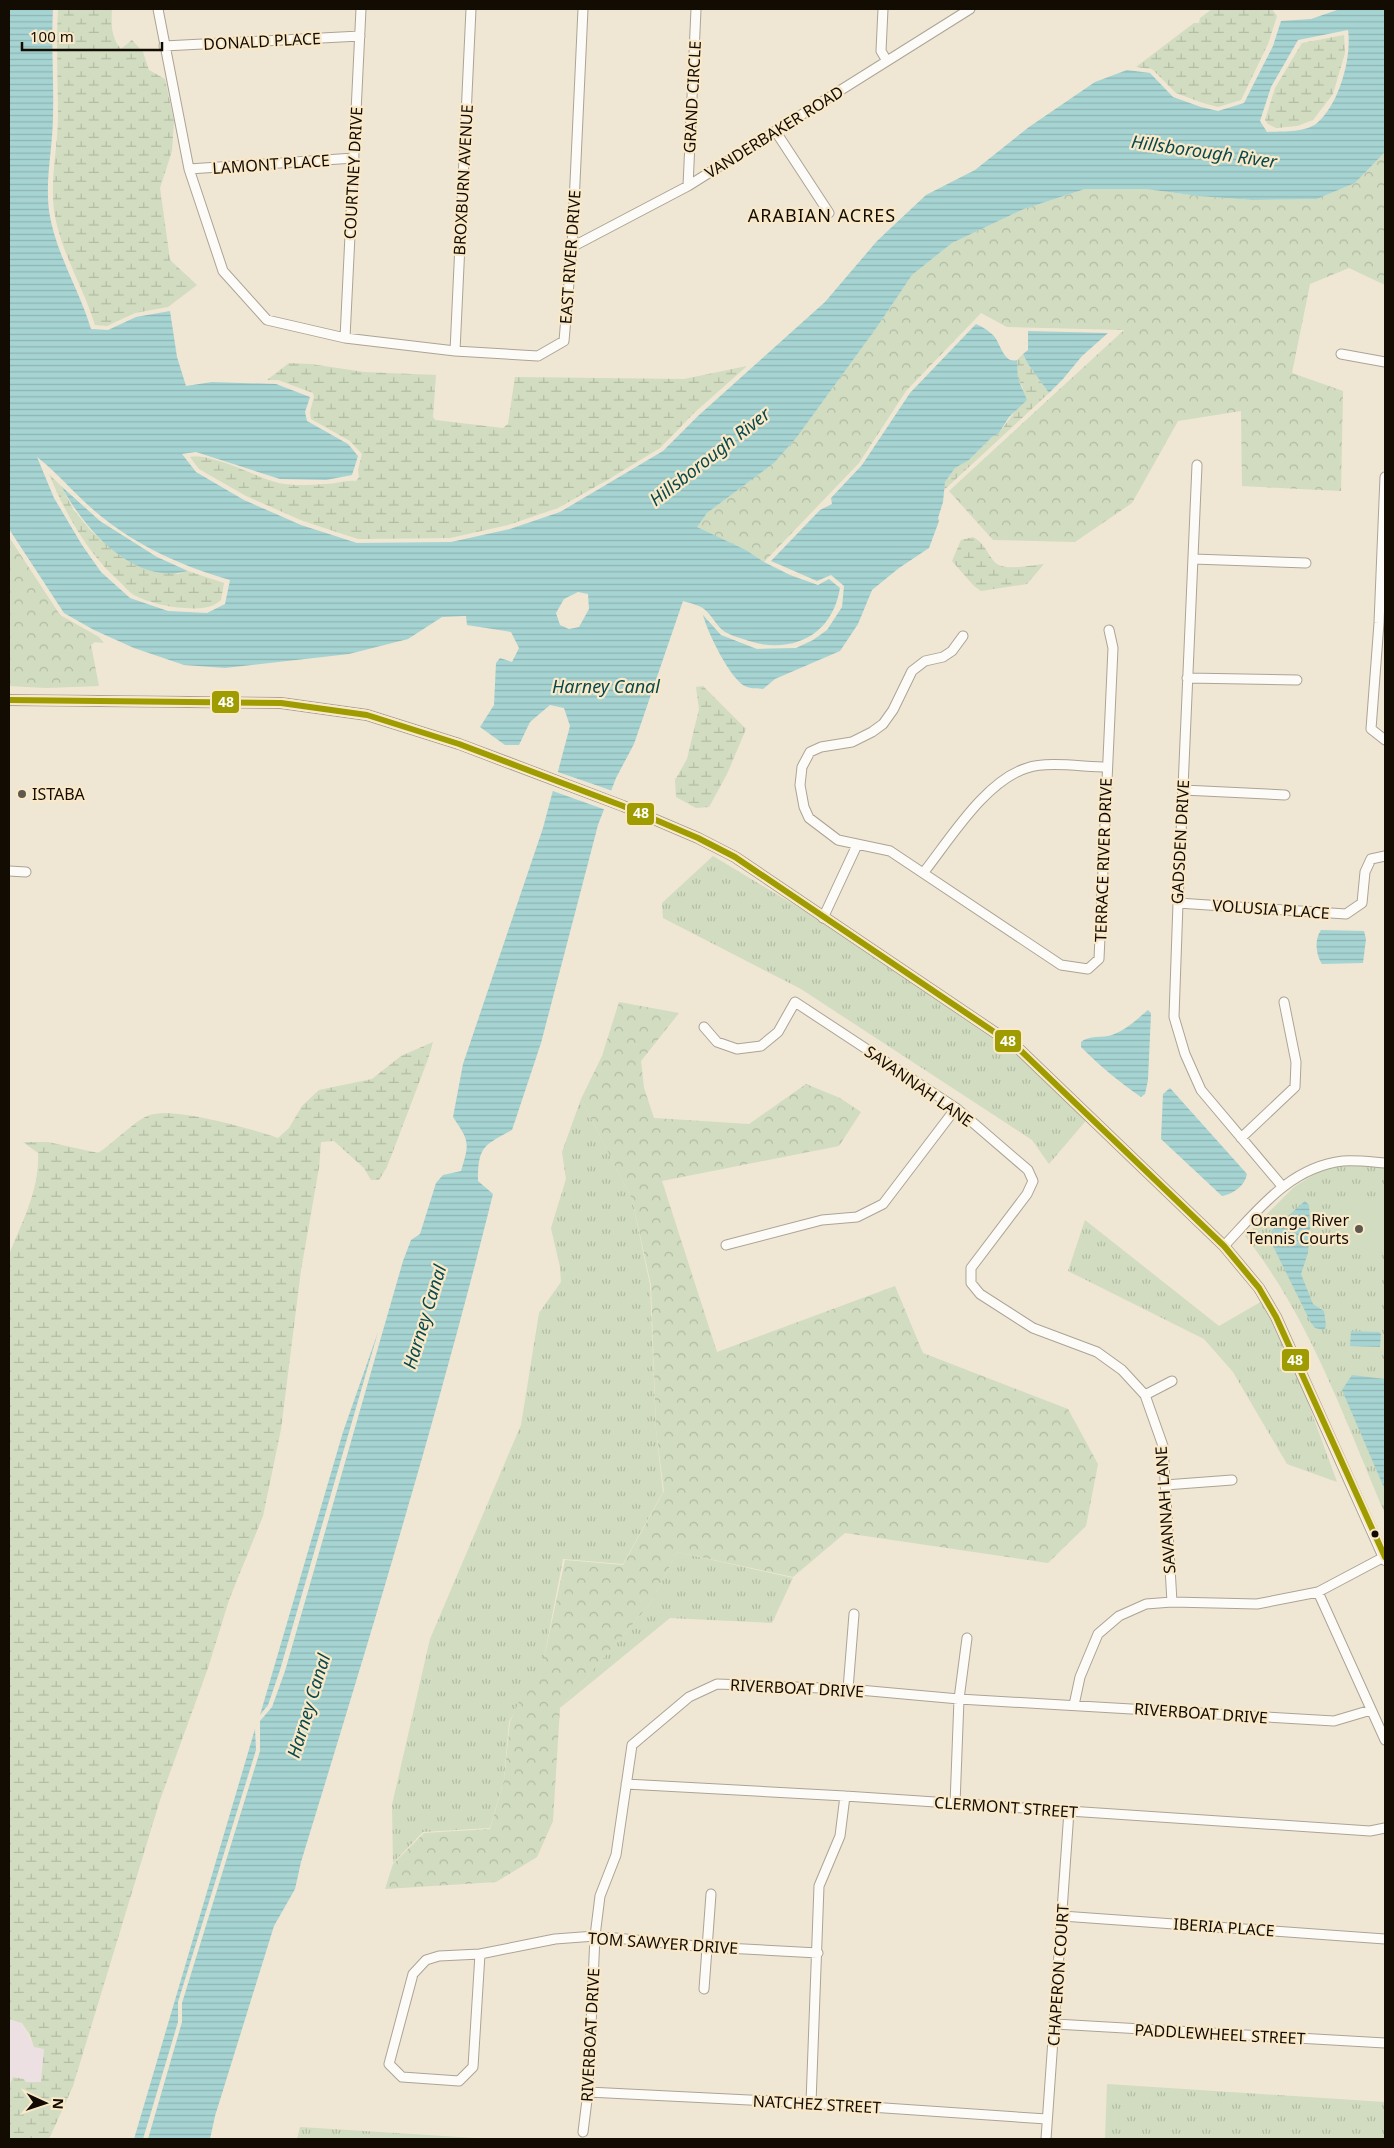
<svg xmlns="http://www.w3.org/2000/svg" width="1394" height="2148" viewBox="0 0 1394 2148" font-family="'Noto Sans',sans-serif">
<defs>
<pattern id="grass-tufts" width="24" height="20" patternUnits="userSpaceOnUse" patternTransform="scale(1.25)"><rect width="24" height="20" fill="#d1dcc1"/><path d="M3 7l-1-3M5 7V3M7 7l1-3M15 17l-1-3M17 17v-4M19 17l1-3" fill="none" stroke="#b2bca4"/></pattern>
<pattern id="forest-crowns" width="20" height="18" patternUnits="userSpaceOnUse" patternTransform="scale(1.25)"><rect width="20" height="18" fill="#d1dcc1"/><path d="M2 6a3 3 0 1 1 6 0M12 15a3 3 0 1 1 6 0" fill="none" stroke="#b2bca4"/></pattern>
<pattern id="wetland-marsh" width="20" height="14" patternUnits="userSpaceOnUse" patternTransform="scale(1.25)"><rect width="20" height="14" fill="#d1dcc1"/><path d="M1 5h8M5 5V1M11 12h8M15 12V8" fill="none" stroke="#b2bca4"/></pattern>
<pattern id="water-rules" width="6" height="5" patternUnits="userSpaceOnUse" patternTransform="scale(1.25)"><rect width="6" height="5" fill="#a6d4d2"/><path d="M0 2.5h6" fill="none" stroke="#8eb5b3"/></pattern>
</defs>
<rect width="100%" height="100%" fill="#efe6d3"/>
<path fill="#ece0e2" d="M9 2019 22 2023 34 2047 44 2048 42 2082H26L13 2077 9 2086Z"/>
<path fill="url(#grass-tufts)" d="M713 856 834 929 1000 1038 1089 1117 1049 1164 1032 1140 801 989 663 918 662 903Z
M581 1099 632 1199 650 1285 656 1430 663 1492 623 1564 563 1559 544 1658 509 1722 504 1779 490 1828 423 1832 393 1863 392 1805 430 1639 521 1425 539 1313 561 1282 560 1267 551 1228 566 1179 562 1152Z
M1344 1165 1385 1166V1514C1345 1420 1309 1316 1245 1236L1294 1187 1318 1172Z
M1085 1220 1219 1326 1264 1300 1288 1348 1337 1482 1287 1464 1233 1372 1204 1339 1068 1271Z
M677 1552 793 1578 772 1623 670 1618 560 1708 650 1604Z
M1107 2084 1384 2102 1385 2139H1105Z
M300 2127 491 2139H297Z"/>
<path fill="url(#forest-crowns)" d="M1385 152V285L1349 268 1310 284 1292 373 1343 391 1341 491 1242 486 1241 411 1178 421 1132 503 1075 542 993 540 949 491 1124 330 1007 327 981 313 906 391 859 463 764 562 746 550 696 527 707 513 774 463 797 437 877 327 912 275 952 243 1024 209 1085 189H1146L1199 196 1252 200 1317 199 1355 183Z
M9 537 60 615 99 637 104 643 95 642 91 645 99 686 46 688 9 686Z
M619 1002 679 1013 641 1061 644 1088 654 1118 749 1124 806 1084 840 1098 861 1112 839 1146 662 1181 717 1352 895 1286 923 1353 1068 1409 1098 1464 1086 1526 1048 1563 845 1533 793 1577 677 1552 650 1604 560 1708 553 1821 537 1857 496 1882 385 1889 393 1864 424 1833 490 1829 504 1780 510 1722 520 1699 544 1658 565 1560 623 1565 664 1491 656 1430 651 1285 632 1199 581 1099 602 1056Z"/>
<path fill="url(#wetland-marsh)" d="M58 9H112C111 23 111 38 121 49L132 40 143 52 149 70 165 79 174 121 172 151 160 188 170 260 197 285 168 307 135 313 107 326 95 325C83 286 60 251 54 210 50 179 58 147 58 115 58 80 56 44 58 9Z
M1212 9H1272L1277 16 1268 44 1241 100 1218 107 1203 103 1176 93 1152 69 1136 67 1194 23H1199L1200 18Z
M1344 35 1345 53 1333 94 1313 120 1297 126 1276 128 1268 124 1265 120 1275 88 1302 43Z
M1023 354 1028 364 1049 393 944 490 945 482 955 468 969 460 992 437 999 433 1014 413 1023 388 1018 379 1017 360Z
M289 363 311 364 364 372 436 375 433 417 435 420 503 428 508 424 515 377 684 379 747 366 694 413 660 448 609 479 558 508 508 525 450 538 358 539 303 521 246 496 199 469 190 457C213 453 255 477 279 483 292 486 312 485 326 484 336 484 346 480 356 481L359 477 358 470 362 454 350 441 311 419 310 412 314 397 313 393 278 380H267Z
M49 474 61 486 73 509 91 531 122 557 178 574 188 571 224 583 221 600C211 609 198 609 185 608 168 607 149 603 134 595 129 592 124 586 120 582 88 554 65 513 49 474Z
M973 537C987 545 988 557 997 564 1006 571 1032 565 1044 564L1027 584 981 591 974 586 952 561 961 540Z
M703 686 746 729 727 774 709 807 696 808 676 797 675 780 687 759 699 709 696 687Z
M433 1042 428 1059 387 1167 379 1180H371L364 1168 334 1141 321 1142 319 1168 301 1270 281 1429 263 1516 229 1600 208 1668 160 1800 73 2086 49 2139H9V2086L13 2077 24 2079 26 2082H41L44 2049 34 2047 30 2035 22 2023 9 2019V1255C22 1222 40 1189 38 1153L23 1142H48L98 1153C113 1144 136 1119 150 1115 177 1107 251 1129 278 1138L289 1128 302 1106 319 1090 372 1079 401 1056Z"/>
<path fill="#d1dcc1" d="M1335 1202 1385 1203 1384 1250 1333 1248Z"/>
<path fill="url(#water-rules)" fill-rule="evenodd" d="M9 9H53C51 44 54 80 53 115 53 147 45 179 49 211 55 252 79 289 91 329L108 330 136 317 170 311 177 357 186 386 212 382 276 384 310 397 305 412 307 421 348 444 358 456 352 475 326 480 280 479 196 452 182 454 196 472 244 500 301 525 357 543 451 542 510 529 560 512 663 451 698 416 825 302 877 241 926 195 975 170 1029 127 1095 82 1127 70 1150 73 1173 97 1201 107 1218 111 1244 103 1273 46 1281 21 1311 19 1340 9H1385V152L1355 183 1317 199 1252 200 1198 196 1146 189H1085L1024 209 952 243 912 275 877 327 797 437 774 463 707 513 697 527 746 550 764 562 790 575 818 585 829 579 840 588C832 638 788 656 743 639 737 637 730 635 725 632 717 627 712 615 704 609 699 605 689 603 683 601L634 744 616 778 598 825 541 1043 512 1130C483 1146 478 1147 478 1181L493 1194C437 1419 369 1640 301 1862L295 1889 274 1926 215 2116 210 2139H148L182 2022V2003L260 1751V1721L272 1707 285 1671 403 1261 411 1240 420 1234 436 1183 443 1175 461 1171C470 1142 469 1141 453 1117L463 1064 543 828 570 726 564 708 550 705 530 722 519 745H505L480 727 494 705 496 663 500 658 512 662 519 648 511 632 467 625 466 616 442 617 408 639 349 654 225 668 184 665 134 648 94 630 64 613 9 529ZM1348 30C1352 58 1339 104 1317 123 1305 133 1282 131 1267 132L1260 121 1271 87 1298 40ZM37 457C60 475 79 499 102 517 139 547 185 567 230 580L225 604 207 613 168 611 130 598 101 572 82 545 54 498ZM578 592 588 594 589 609 579 627 569 629 560 625 556 613 564 599Z
M976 324C981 326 989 331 993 335 1001 343 1003 364 1017 360L1018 379 1027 400 1009 417 999 433 992 437 969 460 955 468 945 482 943 502 938 518 939 521 929 548 899 568 872 590 858 624 840 651 775 679 763 689C758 688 752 689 747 687 731 682 707 631 703 615L721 635 757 649 796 648 813 640 827 630 842 607 844 586 831 575 817 581 771 561 820 510 832 504 831 498 862 465 910 393Z
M1028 331 1108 333 1082 356 1063 379 1049 393 1028 364 1023 354 1028 350Z
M61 486 100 521 157 557 188 571C133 586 84 528 61 486Z
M1321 930 1364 931 1366 939 1363 963 1322 964C1316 955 1314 940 1321 930Z
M1148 1010 1151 1013 1148 1080 1145 1094 1141 1097C1119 1082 1100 1066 1081 1047V1042C1089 1035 1102 1038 1112 1035 1126 1030 1136 1020 1148 1010Z
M1170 1088 1247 1174C1245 1186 1233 1194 1222 1196L1161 1139 1163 1094Z
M1305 1201 1309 1205 1310 1227 1308 1253 1301 1274 1313 1304 1324 1311 1326 1326 1324 1330 1315 1328 1311 1323 1269 1238 1272 1230Z
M1351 1331 1379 1332 1381 1334 1380 1347 1350 1346Z
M378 1332 280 1670 268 1705 260 1715 343 1432Z
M1352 1375 1385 1379V1490L1342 1390Z
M255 1729 256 1750 178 2002V2022L143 2139H134Z"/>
<path fill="#efe6d3" d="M555 771 613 791 606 810 550 790Z"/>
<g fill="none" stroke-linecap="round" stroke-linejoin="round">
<defs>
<path id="minor" d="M158 9 189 169 223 271 267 320 345 338 455 351 538 356 564 341 572 247 583 9
M883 9 881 51 887 61
M164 46 360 36
M776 132 829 213
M189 169 354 158
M688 186 696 9
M572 247 688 186 970 9
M345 338 361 9
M455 351 471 9
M1341 354 1385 362
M1197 465 1178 903 1174 1017 1185 1054 1201 1090 1282 1186
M1385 477 1379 623 1371 729 1385 740
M1193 559 1306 563
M963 636 952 651 943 657 925 661 912 671 893 710 883 724 872 732 852 742 821 747 810 752 802 767 800 785 804 807 809 818 838 840 890 851 1061 965 1088 969 1099 959 1113 648 1109 630
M1187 678 1297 680
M1183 790 1285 795
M9 871 26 872
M924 872C950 839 986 780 1027 768 1048 761 1084 767 1107 767
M1178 903 1346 914 1362 903 1365 872 1371 859 1385 856
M823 918 857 845
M704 1027 717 1042 737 1049 761 1046 778 1032 795 1002 956 1108 1028 1170 1033 1181 1027 1194 971 1268V1283L980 1294 1033 1328 1097 1352 1122 1370 1145 1395 1163 1446 1172 1602
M1241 1138 1295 1087 1296 1062 1284 1002
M726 1245 822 1220 857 1217 883 1204 956 1108
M1224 1246C1258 1210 1290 1167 1343 1161 1357 1160 1372 1162 1385 1163
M1145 1395 1172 1381
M1165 1485 1232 1480
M1318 1592 1385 1740
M848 1689 854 1614
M1074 1705 1080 1677 1098 1634 1119 1616 1146 1604 1172 1602 1257 1604 1318 1592 1384 1557
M626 1784 845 1796 1370 1831 1385 1828
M955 1804 959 1699 967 1638
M1062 1916 1385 1939
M480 1954 473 2067 459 2081 402 2077 389 2064 413 1974 426 1960 439 1956Z
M480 1954 555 1939 595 1936 706 1947 818 1953
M704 1989 711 1894
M1055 2024 1385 2043
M588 2092 811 2103 1047 2119
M811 2103 819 1886 840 1836 845 1796
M583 2132 588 2092 595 1936 600 1896 616 1855 632 1745 689 1697 717 1684 848 1689 959 1699 1334 1721 1371 1710
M1046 2139 1069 1811"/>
<path id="tertiary" d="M9 700 281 703 367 715 459 744 623 806 698 838 735 857 1018 1048 1224 1246 1259 1288 1276 1317 1385 1560"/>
</defs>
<use href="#minor" stroke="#aba496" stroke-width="11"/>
<use href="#tertiary" stroke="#aba496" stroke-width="12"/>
<use href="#minor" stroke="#fdfbf8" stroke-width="9"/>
<use href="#tertiary" stroke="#fdfbf8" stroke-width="10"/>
<defs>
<path id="bus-1" d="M9 700 281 703 367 715 459 744 623 806 698 838 735 857 1018 1048 1224 1246 1259 1288 1276 1317 1385 1557"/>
</defs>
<use href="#bus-1" stroke="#fae9c8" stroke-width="10"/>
<use href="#bus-1" stroke="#9e9c01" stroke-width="6"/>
</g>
<g fill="#5f584c" stroke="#fae9c8" stroke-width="2">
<circle cx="22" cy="794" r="5"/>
<circle cx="1359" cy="1229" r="5"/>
</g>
<circle fill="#120c03" stroke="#fae9c8" stroke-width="2" cx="1375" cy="1534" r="4.5"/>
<g text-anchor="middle" stroke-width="4.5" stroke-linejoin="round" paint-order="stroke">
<g font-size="16" fill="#120c03" stroke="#fae9c8">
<text transform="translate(262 41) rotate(-3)" y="6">DONALD PLACE</text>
<text transform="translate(692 97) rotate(-87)" y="6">GRAND CIRCLE</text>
<text transform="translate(774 132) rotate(-32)" y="6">VANDERBAKER ROAD</text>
<text transform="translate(271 164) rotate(-4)" y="6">LAMONT PLACE</text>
<text transform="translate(353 173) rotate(-87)" y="6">COURTNEY DRIVE</text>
<text transform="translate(463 180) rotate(-87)" y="6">BROXBURN AVENUE</text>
<text transform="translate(570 257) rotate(-86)" y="6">EAST RIVER DRIVE</text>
<text transform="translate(1180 842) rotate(-87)" y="6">GADSDEN DRIVE</text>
<text transform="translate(1103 860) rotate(-88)" y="6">TERRACE RIVER DRIVE</text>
<text transform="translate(1271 909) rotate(4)" y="6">VOLUSIA PLACE</text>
<text transform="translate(919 1086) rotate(35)" y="6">SAVANNAH LANE</text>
<text transform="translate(1165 1510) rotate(-94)" y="6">SAVANNAH LANE</text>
<text transform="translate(797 1688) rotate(3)" y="6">RIVERBOAT DRIVE</text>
<text transform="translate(1201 1713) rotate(4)" y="6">RIVERBOAT DRIVE</text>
<text transform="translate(1006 1807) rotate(4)" y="6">CLERMONT STREET</text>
<text transform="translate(1224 1927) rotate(4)" y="6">IBERIA PLACE</text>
<text transform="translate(663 1943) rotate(4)" y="6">TOM SAWYER DRIVE</text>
<text transform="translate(1058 1975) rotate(-86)" y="6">CHAPERON COURT</text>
<text transform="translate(1220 2034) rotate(3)" y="6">PADDLEWHEEL STREET</text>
<text transform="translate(590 2035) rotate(-87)" y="6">RIVERBOAT DRIVE</text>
<text transform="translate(817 2104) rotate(3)" y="6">NATCHEZ STREET</text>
</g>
<g font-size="16" fill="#120c03" stroke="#fae9c8" text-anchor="start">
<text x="32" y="800">ISTABA</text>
<text x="1349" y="1226" text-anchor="end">Orange River<tspan x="1349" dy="18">Tennis Courts</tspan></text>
</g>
<g font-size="18" font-style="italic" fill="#07494d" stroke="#fae9c8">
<text transform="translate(1204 152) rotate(8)" y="6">Hillsborough River</text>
<text transform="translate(710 457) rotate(-38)" y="6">Hillsborough River</text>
<text x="606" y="693">Harney Canal</text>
<text transform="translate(425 1317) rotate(-73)" y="6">Harney Canal</text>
<text transform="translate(309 1706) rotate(-73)" y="6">Harney Canal</text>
</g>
<g font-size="18" letter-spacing="1" fill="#120c03" stroke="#fae9c8">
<text x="822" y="222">ARABIAN ACRES</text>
</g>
</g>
<g stroke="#fae9c8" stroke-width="2">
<rect x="211" y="690" width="29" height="24" rx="5" fill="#9e9c01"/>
<rect x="626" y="802" width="29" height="24" rx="5" fill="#9e9c01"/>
<rect x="994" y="1029" width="28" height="24" rx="5" fill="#9e9c01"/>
<rect x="1281" y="1348" width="29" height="24" rx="5" fill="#9e9c01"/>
</g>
<g font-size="14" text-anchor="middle" font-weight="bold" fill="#fff">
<text x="226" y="707">48</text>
<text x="641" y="818">48</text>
<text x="1008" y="1046">48</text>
<text x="1295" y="1365">48</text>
</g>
<rect width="1394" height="2148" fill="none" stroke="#120c03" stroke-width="20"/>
<g transform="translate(45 2103) rotate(93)" stroke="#fae9c8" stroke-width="4" paint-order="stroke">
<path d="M0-4L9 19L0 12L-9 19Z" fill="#120c03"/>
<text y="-8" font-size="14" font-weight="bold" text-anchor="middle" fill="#120c03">N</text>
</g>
<path d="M22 42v8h140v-8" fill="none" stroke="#120c03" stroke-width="2.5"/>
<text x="30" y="42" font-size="15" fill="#120c03" stroke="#fae9c8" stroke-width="4" paint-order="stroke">100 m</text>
</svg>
